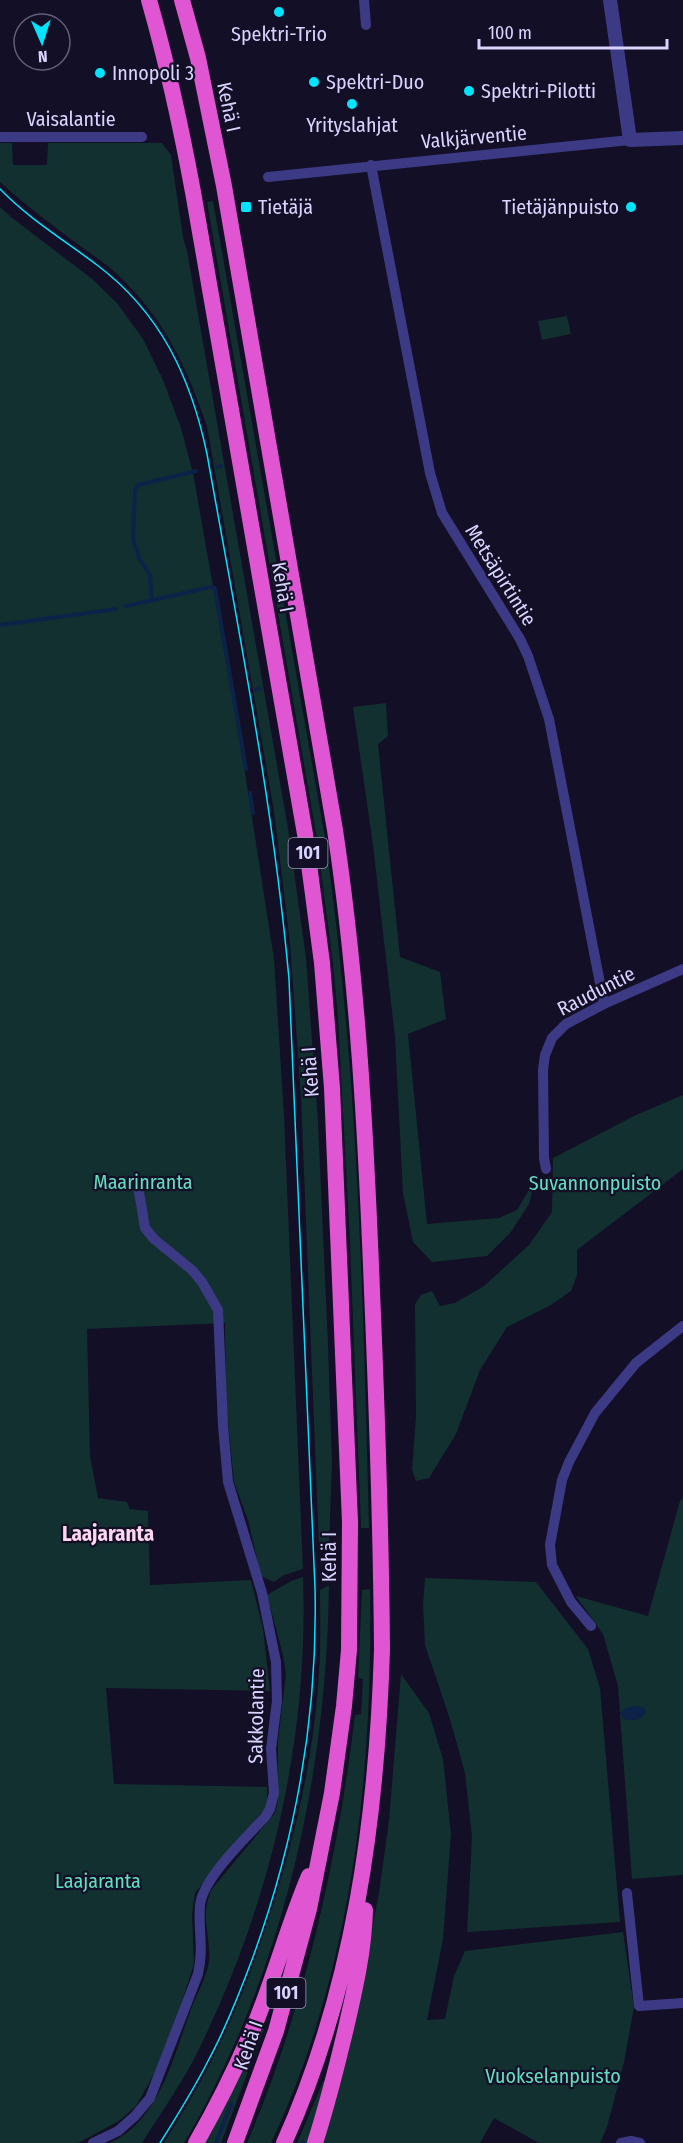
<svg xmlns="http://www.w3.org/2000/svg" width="683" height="2143" viewBox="0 0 683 2143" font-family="'Fira Sans Condensed',sans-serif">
<rect width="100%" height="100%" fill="#130f26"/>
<path fill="#12302f" d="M0 143H12L13 165H47L48 143H162L171 155 183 237 187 251 288 828 306 958 318 1122 328 1344 332 1462 329 1549 319 1546 301 1097 290 943 274 811 207 426C186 365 164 318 116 273 105 263 91 254 79 245 52 225 25 205 0 182Z
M213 201 324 832C358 1062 363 1296 369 1528H361L350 1242 338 1018 333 963 316 833 207 202Z
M0 207 11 217 91 278 117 303 143 339 163 380 181 428 193 473 239 734 274 959 284 1115 303 1569 284 1575 274 1582 261 1576 248 1520 234 1482 226 1402 225 1323 87 1329 90 1456 98 1498 127 1502 130 1509 148 1511 150 1585 251 1580 263 1629 270 1691 106 1688 114 1784 267 1787V1806L195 1893 192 1915 194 1964 181 2004 156 2071 136 2106 119 2121 78 2143H0Z
M567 316 571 334 542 340 538 321Z
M386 703 388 736 378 744 400 957 440 972 446 1019 408 1034 427 1224 499 1218 517 1210 535 1180 529 1204 511 1232 487 1256 432 1262 413 1242 403 1193 395 1037 373 845 353 707Z
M683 1095V1169L577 1250V1275L571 1291 551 1305 507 1327 480 1370 456 1434 429 1478 416 1481 412 1469 416 1417 415 1304 421 1295 432 1291 440 1306 455 1303 484 1286 529 1245 552 1212 553 1158 636 1115Z
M683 1497V1875L632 1879 618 1686 603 1634 576 1596 648 1616 680 1501Z
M303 1577C309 1739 271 1900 201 2045 185 2079 162 2111 142 2143H110C160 2120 174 2055 191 2009 197 1994 207 1976 209 1961 211 1934 199 1916 212 1889L275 1813 278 1801V1741L286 1674 283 1655 267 1595 291 1581Z
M425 1578 536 1582 588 1649 600 1688 620 1922 467 1932 472 1837 465 1773 450 1719 425 1645 423 1605Z
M329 1585C327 1738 300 1888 241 2029 224 2068 206 2107 184 2143H164C180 2117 196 2091 210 2064 232 2021 250 1976 265 1930 293 1846 314 1760 319 1672 321 1645 320 1617 320 1590Z
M370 1589C373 1777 352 1971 271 2143H247C304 2010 338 1858 355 1715L361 1714 363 1679 358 1678 362 1590Z
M401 1674 429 1713 443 1759 451 1834 443 1939 427 2020 445 2019 454 1976 465 1951 623 1932 634 2007 624 2062 607 2127 600 2143H539L494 2118 480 2143H323L349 2052 379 1893 389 1820Z
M260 2027 264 2029 221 2143H202Z
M326 2080 310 2143H297L323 2082Z"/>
<path fill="#0c2248" d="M637 1706 644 1708 646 1713C640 1721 632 1721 623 1719L620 1713 626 1708Z"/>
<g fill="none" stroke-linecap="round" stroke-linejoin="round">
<path stroke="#0c2248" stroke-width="4" d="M217 467 221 466
M152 601 150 575 139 558 133 538 135 490 138 485 196 471
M126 606 211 587 215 588 246 769
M0 625 116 609
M256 690 259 689
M250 793 253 813
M216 2143 231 2104
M303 2143V2142"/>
<path stroke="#3d3a85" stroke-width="10" d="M364 0 366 25
M0 137H142
M371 165 430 473 442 513 520 639 528 656 549 719 604 1004
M268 177 630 140
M546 1169 544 1158 543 1070 545 1055 552 1038 566 1024 604 1004 683 969
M591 1626 571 1602 552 1565 550 1545 562 1480 569 1462 595 1413 636 1363 683 1326
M627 1893 639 2006 683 2003
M93 2143 118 2131 135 2116 150 2098 198 1974C204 1948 198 1930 200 1905 203 1878 246 1838 265 1817L270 1809 274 1793 271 1749 277 1701 276 1662 262 1593 228 1482 223 1426 218 1310 202 1282 192 1270 154 1239 145 1228 139 1192
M621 2143 631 2141 640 2143"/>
<path stroke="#3d3a85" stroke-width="14" d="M610 0 630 140 683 138"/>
<path stroke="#e055d1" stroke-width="16" d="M149 0C167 63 181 127 193 192L305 834 322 963 332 1088 350 1522 349 1650 344 1706 332 1793 309 1909 276 2031 235 2143
M182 0 198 58 224 186 335 830C358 983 366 1136 372 1291 377 1410 381 1530 382 1649 377 1818 354 1988 284 2143
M196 2143C219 2103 239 2062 257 2019 276 1972 289 1923 309 1876
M315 2143C327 2105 337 2066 346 2028 355 1989 364 1950 365 1910"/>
<path stroke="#00e5ff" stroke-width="1.5" d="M0 189C29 219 64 240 97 265 161 313 191 378 207 454 238 628 273 802 289 979L315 1588C318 1714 296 1838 253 1957 240 1992 226 2028 208 2061 194 2089 177 2116 160 2143"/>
</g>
<g fill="#00e5ff" stroke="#130f26" stroke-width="2">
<circle cx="279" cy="12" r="6"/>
<circle cx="100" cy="73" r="6"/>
<circle cx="314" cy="82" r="6"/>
<circle cx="469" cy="91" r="6"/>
<circle cx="352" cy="104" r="6"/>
<rect x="240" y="201" width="12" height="12" rx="3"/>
<circle cx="631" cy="207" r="6"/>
</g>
<g text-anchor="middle" stroke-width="4.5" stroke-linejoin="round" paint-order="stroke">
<g fill="#130f26" stroke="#9e99be" stroke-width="1.5">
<rect x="288.5" y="838" width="39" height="30" rx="4.5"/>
<rect x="266.5" y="1978" width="39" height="30" rx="4.5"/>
</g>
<g font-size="18" font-weight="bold" fill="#d9d4ff">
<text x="308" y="859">101</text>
<text x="286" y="1999">101</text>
</g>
<g font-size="20" fill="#d9d4ff" stroke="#130f26" text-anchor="start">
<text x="279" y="41" text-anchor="middle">Spektri-Trio</text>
<text x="112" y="80">Innopoli 3</text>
<text x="326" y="89">Spektri-Duo</text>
<text x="481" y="98">Spektri-Pilotti</text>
<text x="352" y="132" text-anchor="middle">Yrityslahjat</text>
<text x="258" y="214">Tietäjä</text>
<text x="619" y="214" text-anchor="end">Tietäjänpuisto</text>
</g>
<g font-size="20" fill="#d9d4ff" stroke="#130f26">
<text transform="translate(229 107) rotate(78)" y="7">Kehä I</text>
<text x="71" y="126">Vaisalantie</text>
<text transform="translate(474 137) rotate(-5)" y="7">Valkjärventie</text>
<text transform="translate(501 575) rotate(58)" y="7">Metsäpirtintie</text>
<text transform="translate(283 587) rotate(80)" y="7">Kehä I</text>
<text transform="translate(596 991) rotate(-27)" y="7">Rauduntie</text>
<text transform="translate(310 1072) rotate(-94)" y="7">Kehä I</text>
<text transform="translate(329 1557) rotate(-90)" y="7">Kehä I</text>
<text transform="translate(256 1716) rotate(-89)" y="7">Sakkolantie</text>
<text transform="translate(248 2045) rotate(-71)" y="7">Kehä I</text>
</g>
<g font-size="20" fill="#5fe0c0" stroke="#130f26">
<text x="143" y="1189">Maarinranta</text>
<text x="595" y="1190">Suvannonpuisto</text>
<text x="98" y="1888">Laajaranta</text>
<text x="553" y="2083">Vuokselanpuisto</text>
</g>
<g font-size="21" font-weight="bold" fill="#ffd6f0" stroke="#130f26">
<text x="108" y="1541">Laajaranta</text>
</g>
</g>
<g transform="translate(42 42) rotate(177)"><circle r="28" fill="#130f26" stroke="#625e7d" stroke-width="1.5"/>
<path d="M0-4.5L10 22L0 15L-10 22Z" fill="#00e5ff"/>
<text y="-9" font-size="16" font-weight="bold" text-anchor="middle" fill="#d9d4ff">N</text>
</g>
<path d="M479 39v9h188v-9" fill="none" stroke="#d9d4ff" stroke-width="3"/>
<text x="488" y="39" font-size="18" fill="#d9d4ff" stroke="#130f26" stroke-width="4.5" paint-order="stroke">100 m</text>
</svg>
